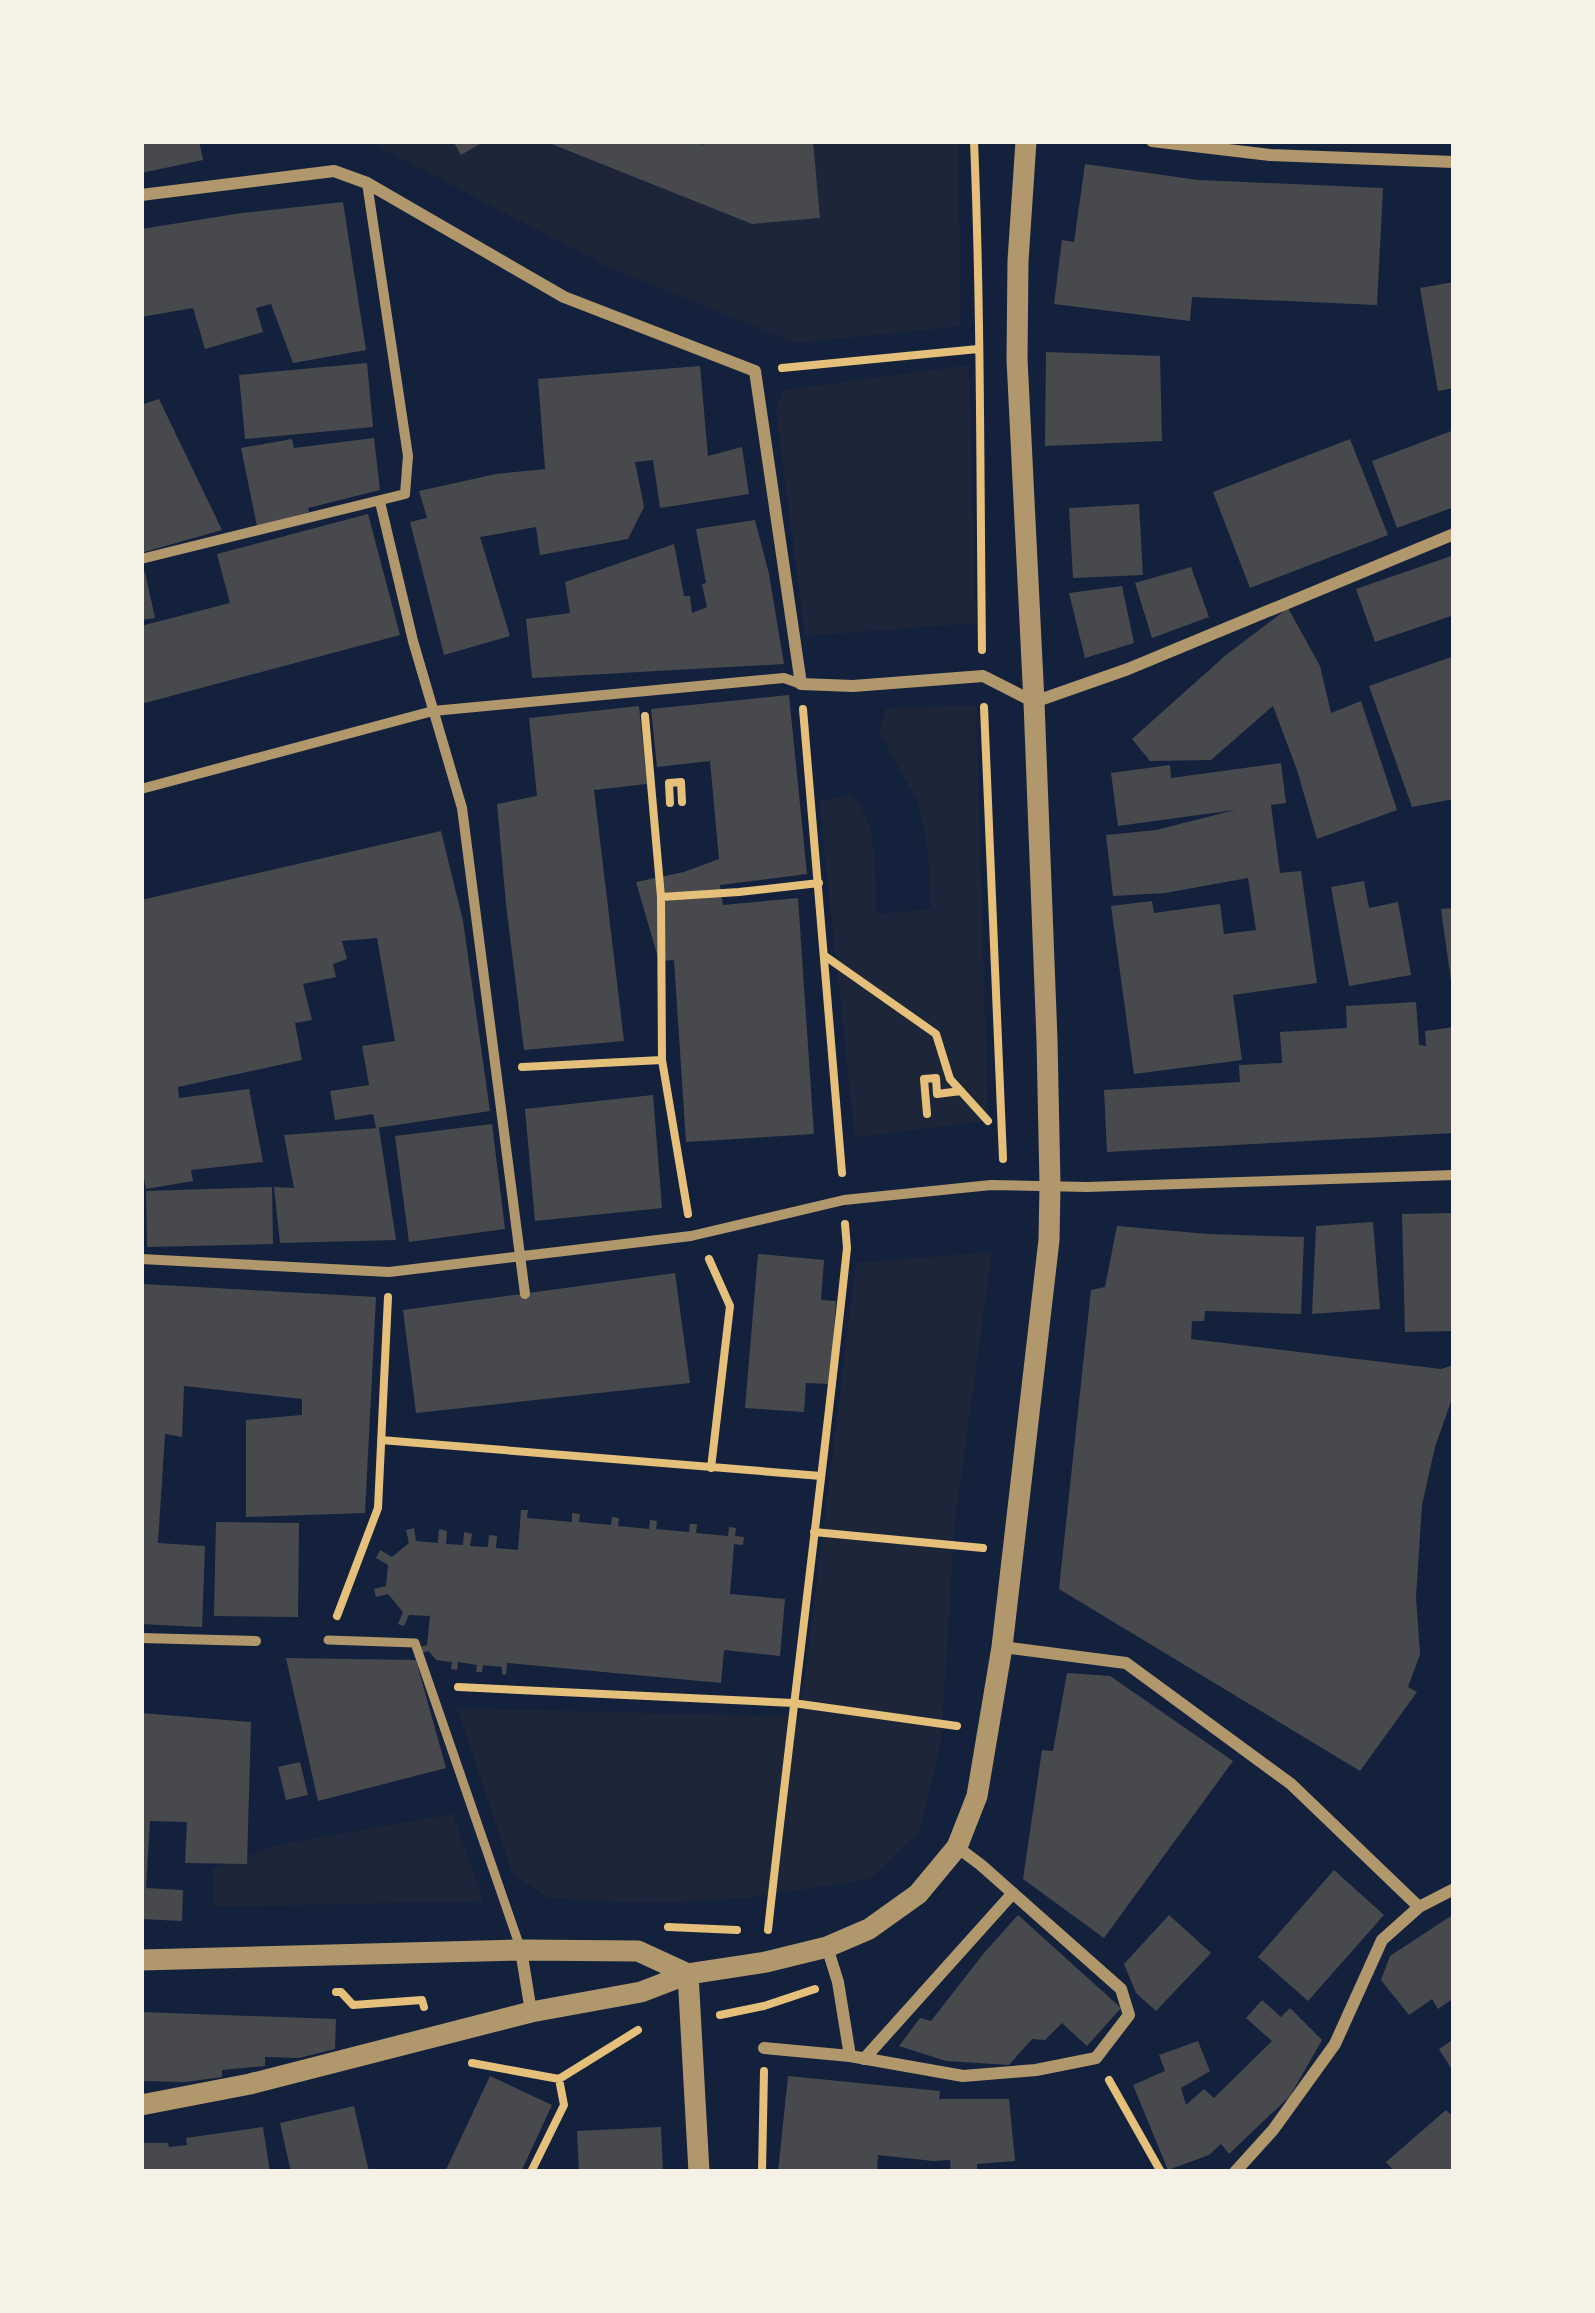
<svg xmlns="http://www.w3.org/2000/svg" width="1595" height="2313" viewBox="0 0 1595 2313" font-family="'Fira Sans',sans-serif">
<rect width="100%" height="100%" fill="#14213d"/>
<path fill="#1d2539" d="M368 141H453L461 155 485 141H543L752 224 820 218 813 141H958L961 326 796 343 606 266Z
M969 365 976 623 805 636 776 409 785 390Z
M976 706 988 1121 855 1137 819 801 851 795C880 821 874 877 877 914L931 909 928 849 918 802 879 732 886 708Z
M992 1252 955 1521 941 1741 919 1832 870 1879 747 1898 646 1903 549 1898 513 1875 457 1708 800 1717 856 1263Z
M453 1814 483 1901 214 1907 213 1869 277 1845Z"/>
<path fill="#48494c" d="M141 141H199L203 160 141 173Z
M453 141H485L461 155Z
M544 141H694L703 145V141H813L820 218 752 224Z
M1085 164 1198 180 1383 188 1377 305 1192 297 1190 321 1054 304 1062 240 1074 242Z
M343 202 366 350 293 363 271 304 256 308 263 332 205 349 193 308 141 317V229L242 213Z
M1454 282V388L1438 391 1420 288Z
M1046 352 1160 356 1162 441 1045 446Z
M367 363 373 427 245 439 239 375Z
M700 366 708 456 742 447 749 494 660 508 653 460 635 462 644 507 628 539 540 555 536 527 480 537 510 636 444 655 410 522 427 518 419 491 496 474 545 469 538 379Z
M159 399 222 530 141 553V405Z
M1454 430V507L1397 528 1372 461Z
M374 438 380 490 308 508 309 512 257 526 241 448 292 439 294 448Z
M1350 439 1388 535 1250 588 1213 492Z
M1139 504 1143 575 1073 578 1069 508Z
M368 514 400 635 141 704V626L230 603 217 554Z
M755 520 769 574 784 664 532 678 526 619 570 613 565 582 674 544 684 596H690L692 613 707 607 702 584 706 583 696 529Z
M1454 555V615L1375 642 1356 589Z
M1191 567 1209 617 1152 638 1135 583Z
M145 572 155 618 141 620V573Z
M1122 586 1134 643 1085 658 1069 593Z
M1288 608 1320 666 1331 713 1361 701 1397 810 1317 839 1297 770 1273 706 1211 760 1150 761 1132 739 1226 655Z
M1454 656V799L1412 807 1369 686Z
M789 695 807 874 720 885 723 905 798 898 814 1134 686 1142 674 960 659 961 636 882 684 872 719 859 710 761 657 767 651 709Z
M639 706 647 784 594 790 624 1041 524 1050 506 904 497 804 537 796 529 718Z
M1281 763 1286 803 1271 805 1280 873 1301 871 1317 983 1233 995 1242 1060 1134 1074 1111 906 1152 901 1154 913 1220 904 1224 934 1256 930 1248 878 1165 893 1113 896 1106 835 1156 830 1235 810 1118 826 1111 773 1170 765 1171 778Z
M441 831 463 921 490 1111 376 1128 373 1114 335 1120 330 1091 369 1085 362 1046 395 1041 377 938 342 941 347 959 333 964 336 977 303 984 312 1020 295 1023 302 1060 178 1087 179 1098 249 1089 263 1162 191 1170 193 1181 146 1189 141 1163V900Z
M1364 881 1369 908 1398 902 1411 975 1349 986 1331 887Z
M1454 908V981H1451L1441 909Z
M1416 1002 1419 1045 1426 1046 1425 1031 1454 1027V1133L1107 1152 1104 1090 1240 1082 1239 1065 1282 1063 1280 1032 1347 1028 1346 1006Z
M653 1095 662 1208 535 1221 525 1109Z
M492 1124 505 1229 409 1242 395 1136Z
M379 1128 396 1240 280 1243 274 1187 294 1188 284 1135Z
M272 1187 273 1244 147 1247 146 1191Z
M1454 1213V1331L1405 1332 1402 1214Z
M1373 1222 1380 1309 1312 1314 1316 1226Z
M1117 1226 1208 1234 1304 1237 1301 1314 1205 1311 1204 1321H1192L1191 1339 1441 1369 1454 1365V1393L1435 1447 1422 1505 1416 1597 1420 1654 1408 1687 1417 1692 1360 1771 1059 1589 1091 1290 1105 1287Z
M758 1254 824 1260 821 1300 836 1301 830 1384 806 1383 804 1412 745 1408Z
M675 1273 690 1383 416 1413 403 1310Z
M141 1284 376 1297 365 1513 246 1517V1420L302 1415V1399L184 1386 182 1437 165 1434 158 1543 205 1546 202 1627 141 1624Z
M521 1510H528L527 1518 572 1522V1513L580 1514 579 1522 611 1525 612 1517 619 1518 618 1526 649 1529 650 1520 657 1521 656 1529 689 1532 690 1524H697L696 1533 728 1536 729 1527 736 1528 735 1536 744 1537 743 1545 734 1544 730 1594 785 1599 780 1656 724 1650 721 1683 507 1663 506 1675 502 1674V1667L483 1665 482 1672H476L477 1665 458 1662 457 1670 451 1669 452 1662 436 1660 429 1651 421 1653 420 1647 427 1645 430 1616 409 1615 404 1626 398 1624 403 1612 388 1594 376 1597 374 1589 386 1586 388 1565 376 1558 380 1550 392 1557 409 1543 406 1530 414 1528 416 1541 438 1543 439 1529 447 1531 446 1544 463 1545 464 1532 472 1534 470 1546 488 1547 489 1535 497 1536 496 1548 518 1550Z
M216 1522 299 1523 298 1617 214 1616Z
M286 1658 416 1660 446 1768 318 1801Z
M1067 1673 1110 1676 1233 1761 1104 1938 1023 1879 1042 1750 1053 1751Z
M141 1713 251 1722 247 1864 185 1863 187 1822 150 1821 146 1888 183 1890 182 1921 141 1919Z
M300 1762 308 1795 286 1800 278 1767Z
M1334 1870 1384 1915 1308 2001 1258 1957Z
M1454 1914V1998L1438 2009 1432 1999 1409 2015 1381 1980 1390 1956Z
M1018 1915 1121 2008 1087 2046 1062 2023 1045 2040 1032 2039 1009 2065 946 2061 899 2046 920 2018 931 2021 984 1953Z
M1169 1915 1211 1953 1156 2011 1136 1993 1124 1964Z
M1262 2000 1281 2017 1290 2008 1322 2040 1290 2096 1229 2154 1221 2144 1209 2155 1168 2170 1133 2085 1165 2071 1159 2055 1198 2041 1210 2071 1181 2088 1186 2105 1204 2089 1214 2098 1272 2041 1246 2018Z
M141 2012 336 2019 335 2049 299 2058 265 2057V2066L222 2070V2077L185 2082 141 2081Z
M1454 2039V2073L1439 2049Z
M490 2076 552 2105 521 2172H445Z
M788 2076 940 2091 939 2099H1009L1015 2161 977 2164V2172H951L950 2160 933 2161 878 2155 877 2172H778Z
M354 2106 369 2172H291L280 2123Z
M1446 2110 1454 2118V2172H1395L1386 2162Z
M263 2127 270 2172H141V2143H168L169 2147 187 2145 186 2138Z
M661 2127 663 2172H579L577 2131Z"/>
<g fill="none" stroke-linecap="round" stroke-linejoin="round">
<path stroke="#e5c07b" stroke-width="8" d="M974 141C981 310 980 480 982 650
M782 368 978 349
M984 707 1003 1159
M803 709 842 1173
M645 716 661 897 662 1060 688 1214
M670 803 669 783 681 782 682 802
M661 897 739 892 819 883
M825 956 936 1034 950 1079 988 1121
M522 1067 662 1060
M927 1114 924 1079 936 1078 937 1094 961 1091
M709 1259 730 1306 711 1468
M381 1440 821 1476
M814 1532 983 1548
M337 1616 378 1508 388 1297
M458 1687 793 1703 957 1726
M668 1927 737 1930
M768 1930C793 1703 823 1476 847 1248L845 1224
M336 1992H341L353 2005 422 2000 424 2007
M720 2015 764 2006 815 1989
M472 2063 559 2079 638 2030
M1109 2080 1161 2172
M531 2172 564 2105 559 2079
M762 2172 764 2071"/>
<path stroke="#b1986c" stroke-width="9" d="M328 1640 415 1643 520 1947"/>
<path stroke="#b1986c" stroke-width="10" d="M380 502 413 641 462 808 525 1294
M141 559 405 494 408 456 367 183
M141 789 433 711 784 678 801 684
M141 1259 389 1272 691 1236 844 1200 991 1185 1087 1187 1454 1175
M141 1638 256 1641"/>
<path stroke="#b1986c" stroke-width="12" d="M1152 141 1270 155 1454 162
M141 195 334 171 367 183 564 297 755 371 801 684 853 686 983 676 1034 702 1128 669 1454 534
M1002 1647 1126 1663 1291 1784 1419 1907
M827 1947 838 1982 850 2056
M521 1950 531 2012
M764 2048 850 2056 963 2076 1036 2070 1096 2058 1129 2015 1121 1989 981 1865 957 1847
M864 2059 1013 1893
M1235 2172 1273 2130 1335 2044 1382 1940 1419 1907 1454 1889"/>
<path stroke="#b1986c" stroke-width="21" d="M141 1960 521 1950 638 1951 688 1974
M688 1974 699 2172
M141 2105 250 2084 531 2012 641 1992 688 1974 766 1962 827 1947 869 1929 918 1894 957 1847 977 1796 1002 1647 1049 1240 1050 1185 1047 1040 1034 702 1017 359 1018 261 1026 141"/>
</g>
<rect width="1595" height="2313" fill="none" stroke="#f6f1e7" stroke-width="288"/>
</svg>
